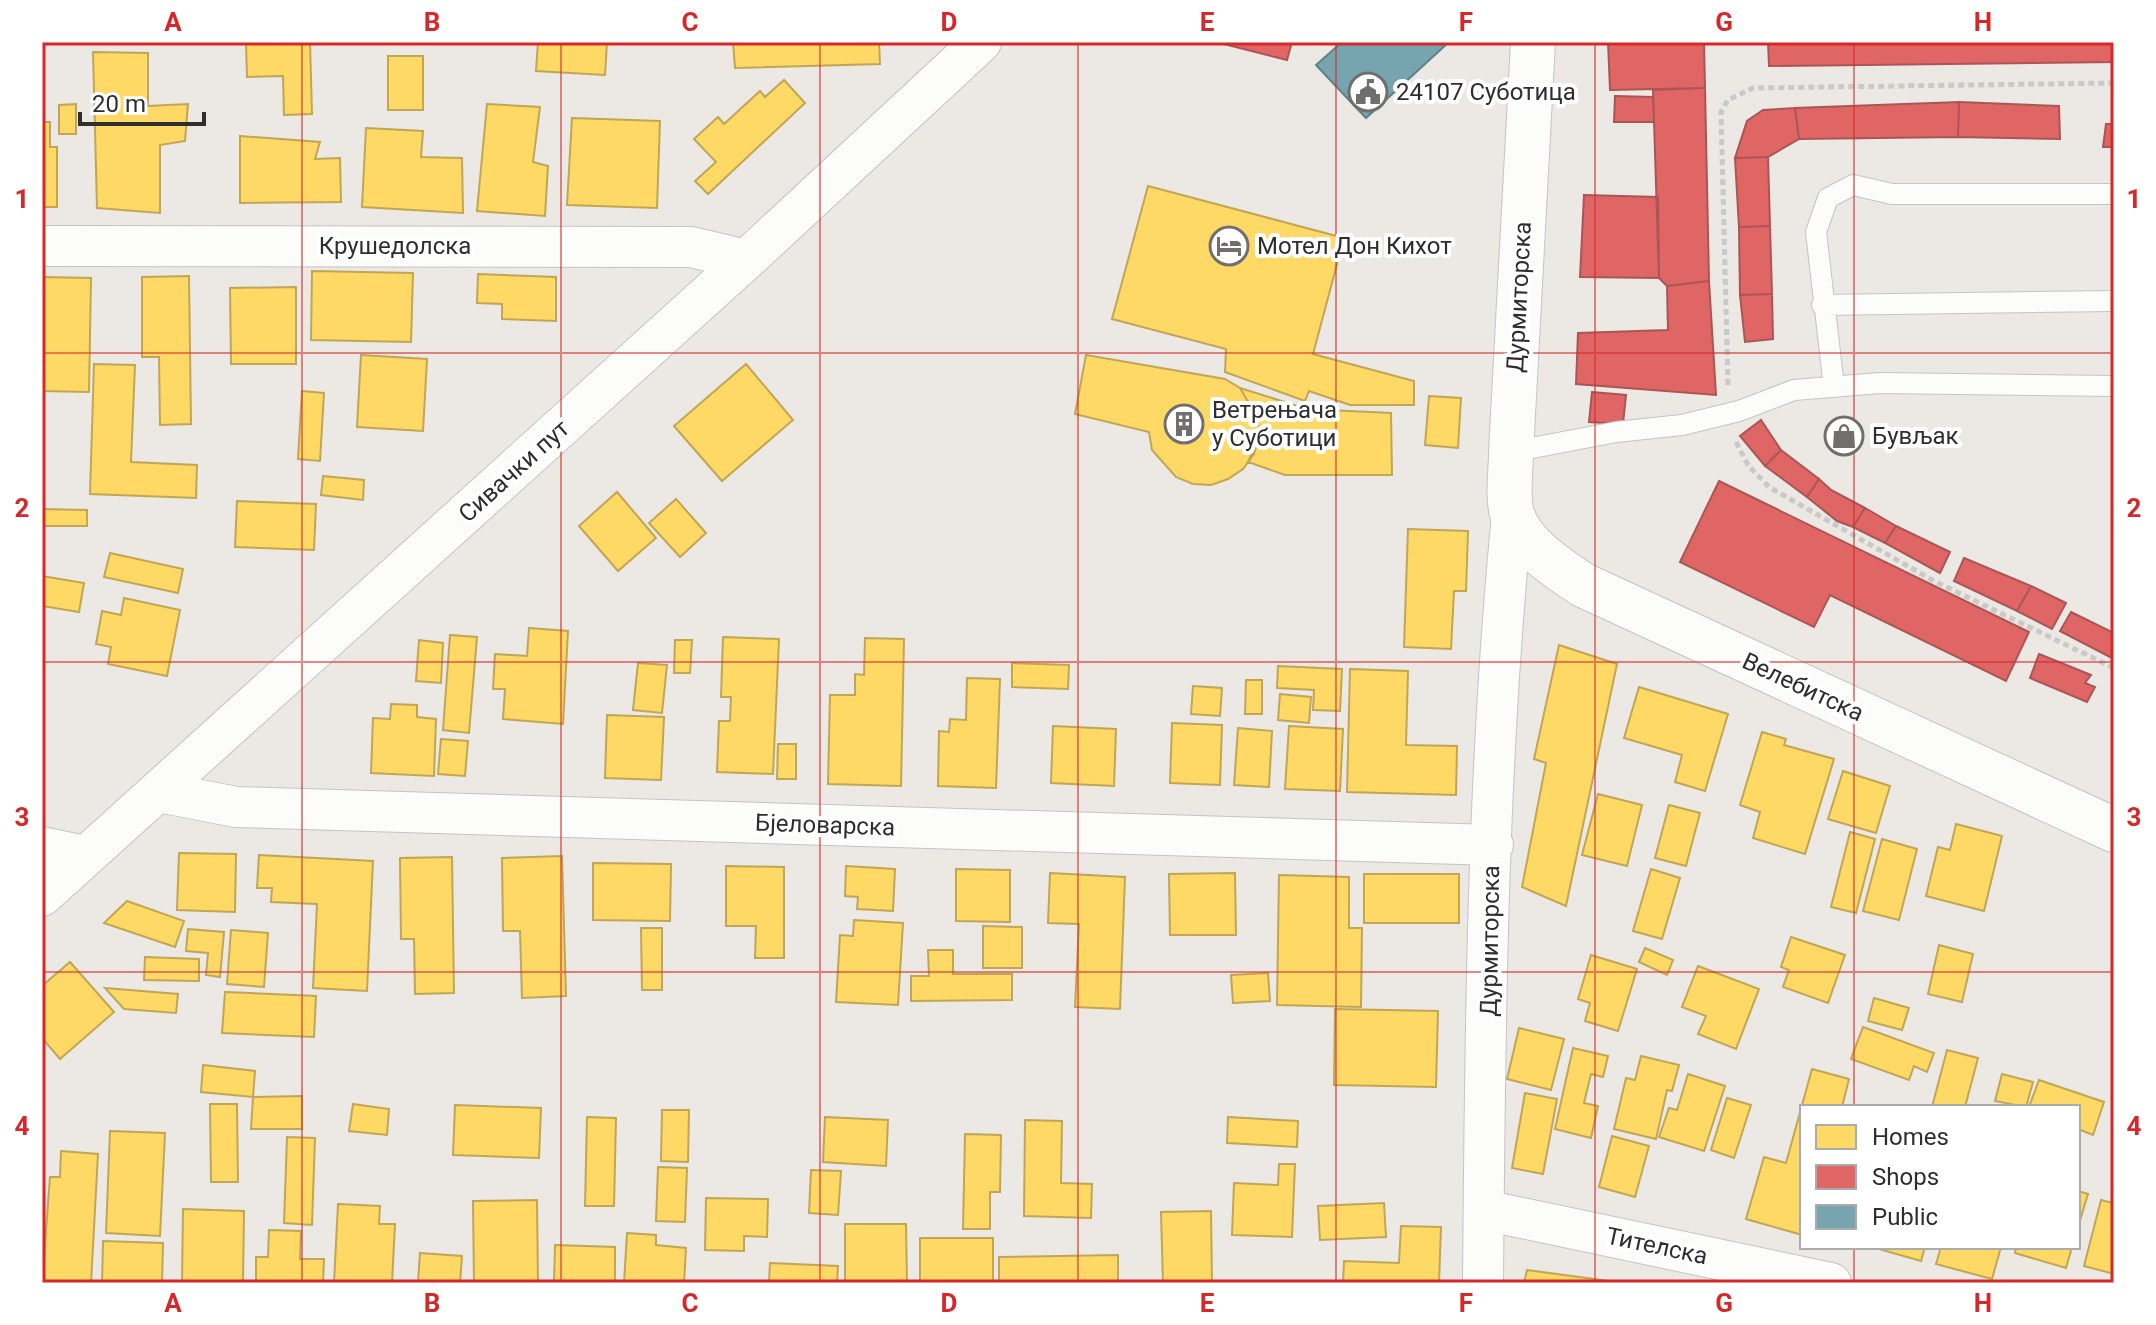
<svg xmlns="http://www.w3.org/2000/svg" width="2156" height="1325" viewBox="0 0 2156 1325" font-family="Roboto,sans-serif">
<rect width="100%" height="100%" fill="#ece8e4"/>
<path fill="#ffd966" stroke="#c0a655" stroke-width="2" d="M246 42H310L312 114 284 115 283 76 247 77Z
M538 42H607L605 75 536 71Z
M733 42H879L880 64 735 68Z
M93 52 148 53V106L188 104 185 141 160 145V213L97 208Z
M388 56H423V110H388Z
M784 80 805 103 708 194 695 181 716 162 694 139 718 117 724 124 760 91 765 97Z
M76 104V134H59V105Z
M487 104 540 107 533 162 548 166 545 216 477 211Z
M572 118 660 121 657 208 567 205Z
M42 122H50V147H57V207H42Z
M366 128 423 131 421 157 462 158 463 213 362 207Z
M240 136 320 142 315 159 340 158 341 202 240 203Z
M1148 186 1344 238 1313 354 1414 381V405H1350L1309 391 1305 401 1225 372 1226 349 1112 319Z
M312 271 413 273 411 342 311 340Z
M478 274 556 277V321L502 319V304L477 303Z
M189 276 191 424 160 425 159 357H142V277Z
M42 277 91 278 89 392 42 391Z
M296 287V364H231L230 288Z
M361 355 427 359 423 431 357 427Z
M1086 355 1225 379 1240 388 1258 419 1259 437 1254 454 1243 469 1228 479 1211 485 1193 484 1176 477 1152 450 1149 432 1075 414Z
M94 364 135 365 131 462 197 465 196 498 90 494Z
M746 364 793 420 722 481 674 426Z
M1240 388 1307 409 1391 413 1392 475H1285L1248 462 1259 437 1258 419Z
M302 391 324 393 320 461 298 459Z
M1429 396 1461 398 1458 448 1425 445Z
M323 476 364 480 363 500 321 495Z
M617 492 656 538 618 571 579 526Z
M676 499 706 533 680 557 649 523Z
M237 501 316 504 314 550 235 547Z
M42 509 87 510V526H42Z
M1408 529 1468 531 1466 591H1454L1451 649 1404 647Z
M110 553 183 569 178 593 104 577Z
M42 576 84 583 79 612 42 606Z
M124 598 180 610 167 676 108 664 111 647 96 644 102 611 121 615Z
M529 628 568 631 563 724 503 719 505 689H493L495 654 527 656Z
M450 635 477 637 469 733 443 730Z
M723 637 779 639 773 774 717 772 719 721H730L731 697H721Z
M865 638 904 639 901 786 828 784 830 695H855V674L864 675Z
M419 640 443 643 441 683 416 681Z
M675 640H692L690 673H674Z
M1559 645 1617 664 1566 906 1522 887 1546 763 1534 759Z
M638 663 667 665 662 713 633 710Z
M1012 663 1069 665 1068 689 1012 687Z
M1278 666 1342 669 1340 711 1313 710 1314 690 1277 688Z
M1350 669 1408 671 1406 745 1457 746 1456 795 1347 792Z
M967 678 1000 679 996 788 938 786 939 731 949 732 950 719 966 720Z
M1246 680H1262V714H1245Z
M1193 686 1222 688 1220 716 1191 714Z
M1639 687 1728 714 1705 791 1675 782 1682 755 1624 738Z
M1280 694 1311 697 1309 723 1278 720Z
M391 704 417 705V717L436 719 434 776 371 773 373 718 390 719Z
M607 715 664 717 661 780 605 778Z
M1172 723 1222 725 1220 785 1170 783Z
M1053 726 1116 729 1114 786 1051 783Z
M1289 726 1343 729 1340 791 1285 789Z
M1238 728 1272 731 1269 787 1234 785Z
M1762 732 1786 739 1784 745 1834 759 1805 854 1753 838 1760 812 1740 805Z
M441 739 468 741 465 776 438 774Z
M778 744H796V779H777Z
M1843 771 1890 786 1876 833 1828 819Z
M1598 794 1642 805 1627 866 1582 855Z
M1669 805 1700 813 1686 866 1655 858Z
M1956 824 2002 836 1984 911 1926 896 1938 847 1950 850Z
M1850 832 1875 839 1856 913 1831 907Z
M1882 839 1917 849 1899 920 1863 911Z
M179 853 236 854 235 912 177 910Z
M259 855 373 861 367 991 313 988 317 904 271 902 272 888H257Z
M562 856 566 996 522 998 520 931H503L502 858Z
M452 857 454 993 415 994 414 939H401L400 858Z
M593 863 671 864 670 921 593 920Z
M726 866 784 867V958H755L756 926H726Z
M846 866 895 869 893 911 857 909 858 897 845 896Z
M956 869 1010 870V922L956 921Z
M1651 869 1680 878 1662 939 1633 931Z
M1050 873 1125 877 1120 1009 1075 1007 1079 924 1048 923Z
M1235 873 1236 935H1170L1169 874Z
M1364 874H1459V923H1364Z
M1279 875 1349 877V928H1362L1361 1007 1277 1005Z
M127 901 184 921 175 947 104 923Z
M854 920 903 923 898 1005 836 1002 840 935 853 936Z
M983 926 1022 927V968H983Z
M641 928H662V990H642Z
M188 929 224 932 220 977 206 975 208 953 186 951Z
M231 930 268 933 264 987 227 984Z
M1791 937 1845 955 1828 1003 1783 987 1789 970 1781 967Z
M1939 945 1973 954 1962 1002 1928 994Z
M1645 948 1673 960 1667 975 1639 962Z
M928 950H953V974H1012V1000L911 1001V976H929Z
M1591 955 1637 969 1618 1031 1585 1021 1590 1003 1578 999Z
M145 957 199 959V981L144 980Z
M70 962 114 1012 60 1059 42 1038V986Z
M1698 966 1759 989 1736 1049 1698 1034 1706 1016 1682 1007Z
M1268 973 1270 1001 1233 1003 1231 975Z
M105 988 178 994 176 1013 124 1009Z
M225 992 316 996 314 1037 222 1033Z
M1874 998 1909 1008 1902 1030 1868 1021Z
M1335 1009 1438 1011 1436 1087 1334 1085Z
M1863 1027 1934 1053 1927 1072 1914 1066 1909 1080 1851 1059Z
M1519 1028 1564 1039 1551 1090 1507 1079Z
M1573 1048 1608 1056 1603 1077 1591 1074 1584 1103 1598 1106 1591 1138 1555 1129Z
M1947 1050 1978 1058 1965 1107H1932Z
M1641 1056 1679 1065 1672 1091 1667 1090 1656 1139 1614 1129 1626 1078 1635 1080Z
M203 1065 255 1071 253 1097 201 1092Z
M1812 1069 1849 1079 1842 1107H1802V1235L1746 1219 1764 1157 1786 1163Z
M1688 1074 1725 1086 1704 1151 1659 1137 1669 1108 1677 1110Z
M2002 1074 2033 1082 2026 1107 1995 1101Z
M2039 1080 2104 1102 2093 1135 2078 1129V1107H2029Z
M1525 1093 1557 1099 1543 1174 1512 1168Z
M302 1096V1129H251L253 1097Z
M1727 1098 1751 1105 1734 1158 1711 1150Z
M210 1104H237L238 1182H211Z
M353 1104 389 1109 387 1135 349 1131Z
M455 1105 541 1108 539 1158 453 1155Z
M662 1110H689L688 1162 661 1161Z
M587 1117 616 1118 614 1206H585Z
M825 1117 888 1120 886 1166 823 1162Z
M1228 1117 1298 1121 1297 1147 1227 1143Z
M1025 1120 1062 1121 1061 1183 1092 1184 1091 1218 1024 1216Z
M110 1131 165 1133 160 1236 106 1233Z
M965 1134 1001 1135 1000 1192H990V1229H963Z
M1612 1136 1649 1146 1635 1197 1599 1187Z
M287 1137 315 1138 312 1225 284 1223Z
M61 1151 98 1154 91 1283H42L50 1177H60Z
M1279 1164H1295L1292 1237 1232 1235 1234 1183 1278 1185Z
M658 1167 687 1168 685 1222 656 1221Z
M811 1170 841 1171 838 1215 809 1213Z
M2078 1191 2088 1194 2078 1227Z
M706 1198 768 1199 767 1237 744 1236V1251L705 1250Z
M2114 1199V1274L2084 1266 2101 1200 2113 1203Z
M537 1200 538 1283H474L473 1201Z
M1384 1203 1386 1237 1320 1240 1318 1206Z
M338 1204 380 1206 379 1224H395L392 1283H334Z
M183 1209 244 1211 243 1283H182Z
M1211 1211 1212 1283H1163L1161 1212Z
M845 1224H906L907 1283H845Z
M1401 1226 1441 1227 1439 1283H1343L1344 1261 1399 1263Z
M269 1230 301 1231 300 1259H324L323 1283H256V1257H268Z
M627 1233 656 1235V1245L686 1248 684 1283H624Z
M920 1238H993V1283H920Z
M103 1241 163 1243 162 1283H102Z
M555 1245 615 1247V1283H554Z
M1872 1247H1925L1921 1261Z
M1941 1247H2001L1992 1279 1936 1264Z
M2016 1247H2072L2066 1268 2015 1253Z
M420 1253 462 1256 460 1283H418Z
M1118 1255V1283H999V1257Z
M770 1263 838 1266 837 1283H769Z
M1527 1270 1624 1283H1524Z"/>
<path fill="#e06666" stroke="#ab5555" stroke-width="2" d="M1216 42H1292L1287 60Z
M1608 42H1704L1705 88 1610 90Z
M1768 42H2114V62L1769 66Z
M1705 88 1709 281 1667 286 1659 278 1653 90Z
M1615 96 1653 97 1654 122H1614Z
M1959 102 1958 137 1799 139 1795 108Z
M1959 102 2059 106 2060 139 1958 137Z
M1795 108 1799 139 1768 157 1735 158 1747 121 1763 110Z
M2106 124H2114V147H2103Z
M1768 157 1770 226 1739 227 1735 158Z
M1584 195 1658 197 1659 278 1580 277Z
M1770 226 1772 294 1740 295 1739 227Z
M1709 281 1716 395 1576 384 1578 333 1668 330 1667 286Z
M1772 294 1773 339 1745 342 1740 295Z
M1592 392 1626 395 1623 424 1589 422Z
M1761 420 1781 450 1765 466 1740 436Z
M1781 450 1819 479 1807 497 1765 466Z
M1819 479 1831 490 1865 508 1853 527 1837 521 1807 497Z
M1719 481 2029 632 2006 681 1830 595 1814 627 1680 562Z
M1865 508 1896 526 1885 543 1853 527Z
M1896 526 1950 552 1940 573 1885 543Z
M1964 558 2031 586 2017 611 1954 581Z
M2031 586 2066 603 2052 629 2017 611Z
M2071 612 2114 633V659L2060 631Z
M2039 654 2091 675 2085 683 2095 687 2087 702 2030 678Z"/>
<path fill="#76a5af" stroke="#608188" stroke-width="2" d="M1342 42H1449L1366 118 1316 65Z"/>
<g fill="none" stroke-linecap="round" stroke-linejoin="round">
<defs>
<path id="service" d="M1822 305 2114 301
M1834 387 1816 232 1828 198 1853 185 1892 194H2114
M1511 452 1616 432 1682 425 1739 411 1794 390 1880 383 2114 386"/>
<path id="minor" d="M42 246 691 247 746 260
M159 792 236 807 1493 845
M42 847 85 856
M42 896 746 260 981 42
M1484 1210 1831 1283
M1483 1283C1485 1028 1487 769 1512 515"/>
<path id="tertiary" d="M1533 42 1511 452C1511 471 1507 496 1512 514 1521 545 1558 568 1583 585L2114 830"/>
</defs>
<use href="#service" stroke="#c5c4c5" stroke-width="22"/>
<use href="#minor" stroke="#c5c4c5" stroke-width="42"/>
<use href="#tertiary" stroke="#c5c4c5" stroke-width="46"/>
<path stroke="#c9c9c8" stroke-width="5" stroke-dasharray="6 4" stroke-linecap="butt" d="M1728 385 1721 112 1728 100 1753 88 2114 83
M1736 442 1748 465 1769 487 1934 581 2114 668"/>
<use href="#service" stroke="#fcfcfb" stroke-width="20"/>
<use href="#minor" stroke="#fcfcfb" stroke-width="40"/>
<use href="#tertiary" stroke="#fcfcfb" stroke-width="44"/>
</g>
<path fill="none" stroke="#d62828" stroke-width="2" stroke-opacity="0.55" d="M302 42V1283M561 42V1283M820 42V1283M1078 42V1283M1336 42V1283M1595 42V1283M1854 42V1107M42 353H2114M42 662H2114M42 972H2114M1854 1247V1283"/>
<defs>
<symbol id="civic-ring" viewBox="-11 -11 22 22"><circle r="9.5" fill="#fff" stroke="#706f6e" stroke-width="1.5"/><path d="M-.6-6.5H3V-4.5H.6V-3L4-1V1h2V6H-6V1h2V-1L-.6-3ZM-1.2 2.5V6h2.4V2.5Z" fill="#706f6e"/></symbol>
<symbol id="hotel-ring" viewBox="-11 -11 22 22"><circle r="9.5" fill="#fff" stroke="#706f6e" stroke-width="1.5"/><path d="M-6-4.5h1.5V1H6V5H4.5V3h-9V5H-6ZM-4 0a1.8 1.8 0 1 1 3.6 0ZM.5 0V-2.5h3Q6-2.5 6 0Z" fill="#706f6e"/></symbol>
<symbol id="building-ring" viewBox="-11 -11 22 22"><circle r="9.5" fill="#fff" stroke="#706f6e" stroke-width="1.5"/><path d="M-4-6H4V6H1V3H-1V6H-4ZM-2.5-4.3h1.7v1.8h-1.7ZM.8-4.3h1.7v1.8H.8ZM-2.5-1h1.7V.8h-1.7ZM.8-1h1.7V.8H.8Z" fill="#706f6e"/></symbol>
<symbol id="shop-ring" viewBox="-11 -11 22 22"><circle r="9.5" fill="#fff" stroke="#706f6e" stroke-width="1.5"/><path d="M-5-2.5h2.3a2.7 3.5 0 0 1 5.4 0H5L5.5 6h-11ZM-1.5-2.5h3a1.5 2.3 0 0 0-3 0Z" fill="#706f6e"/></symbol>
</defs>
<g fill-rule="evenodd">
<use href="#civic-ring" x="1346" y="70" width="44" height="44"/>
<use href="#hotel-ring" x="1207" y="224" width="44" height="44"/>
<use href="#building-ring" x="1162" y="402" width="44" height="44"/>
<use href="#shop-ring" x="1822" y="414" width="44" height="44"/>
</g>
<g text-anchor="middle" stroke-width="8" stroke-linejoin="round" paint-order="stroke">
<g font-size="24" fill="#2e2e2e" stroke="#fff" text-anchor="start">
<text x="1396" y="100">24107 Суботица</text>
<text x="1257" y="254">Мотел Дон Кихот</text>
<text x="1212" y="418">Ветрењача<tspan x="1212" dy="28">у Суботици</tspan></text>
<text x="1872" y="444">Бувљак</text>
</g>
<g font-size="24" fill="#2e2e2e" stroke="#fff">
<text x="395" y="254">Крушедолска</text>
<text transform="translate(1519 297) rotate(-87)" y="8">Дурмиторска</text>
<text transform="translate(514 471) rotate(-42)" y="8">Сивачки пут</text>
<text transform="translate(1803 687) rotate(25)" y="8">Велебитска</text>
<text transform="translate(825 825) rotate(2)" y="8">Бјеловарска</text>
<text transform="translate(1490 941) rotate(-89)" y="8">Дурмиторска</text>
<text transform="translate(1657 1246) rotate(12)" y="8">Тителска</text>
</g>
</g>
<rect width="2156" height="1325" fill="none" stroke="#ffffff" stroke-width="88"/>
<rect x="1800" y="1105" width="280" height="144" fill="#ffffff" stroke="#ababab" stroke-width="2"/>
<rect x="1816" y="1125" width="40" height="24" fill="#ffd966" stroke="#ababab" stroke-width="2"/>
<text x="1872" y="1145" font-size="24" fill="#2e2e2e">Homes</text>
<rect x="1816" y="1165" width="40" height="24" fill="#e06666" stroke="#ababab" stroke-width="2"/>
<text x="1872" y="1185" font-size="24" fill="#2e2e2e">Shops</text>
<rect x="1816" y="1205" width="40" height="24" fill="#76a5af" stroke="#ababab" stroke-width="2"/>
<text x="1872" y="1225" font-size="24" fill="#2e2e2e">Public</text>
<path d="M80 112v12h124v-12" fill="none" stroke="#2e2e2e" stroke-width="4"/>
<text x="92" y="112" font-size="24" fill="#2e2e2e" stroke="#ffffff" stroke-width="6" paint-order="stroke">20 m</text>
<rect x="44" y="44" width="2068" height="1237" fill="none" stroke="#d62828" stroke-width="3"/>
<g font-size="26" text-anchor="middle" font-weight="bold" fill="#d62828">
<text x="173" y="31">A</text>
<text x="432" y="31">B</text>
<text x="690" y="31">C</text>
<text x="949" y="31">D</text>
<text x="1207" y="31">E</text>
<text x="1466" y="31">F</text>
<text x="1724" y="31">G</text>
<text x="1983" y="31">H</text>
<text x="22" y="208">1</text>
<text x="2134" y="208">1</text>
<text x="22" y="517">2</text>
<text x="2134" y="517">2</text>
<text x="22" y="826">3</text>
<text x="2134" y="826">3</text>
<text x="22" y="1135">4</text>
<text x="2134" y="1135">4</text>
<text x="173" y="1312">A</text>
<text x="432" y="1312">B</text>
<text x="690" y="1312">C</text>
<text x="949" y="1312">D</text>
<text x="1207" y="1312">E</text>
<text x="1466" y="1312">F</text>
<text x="1724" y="1312">G</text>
<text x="1983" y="1312">H</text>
</g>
</svg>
